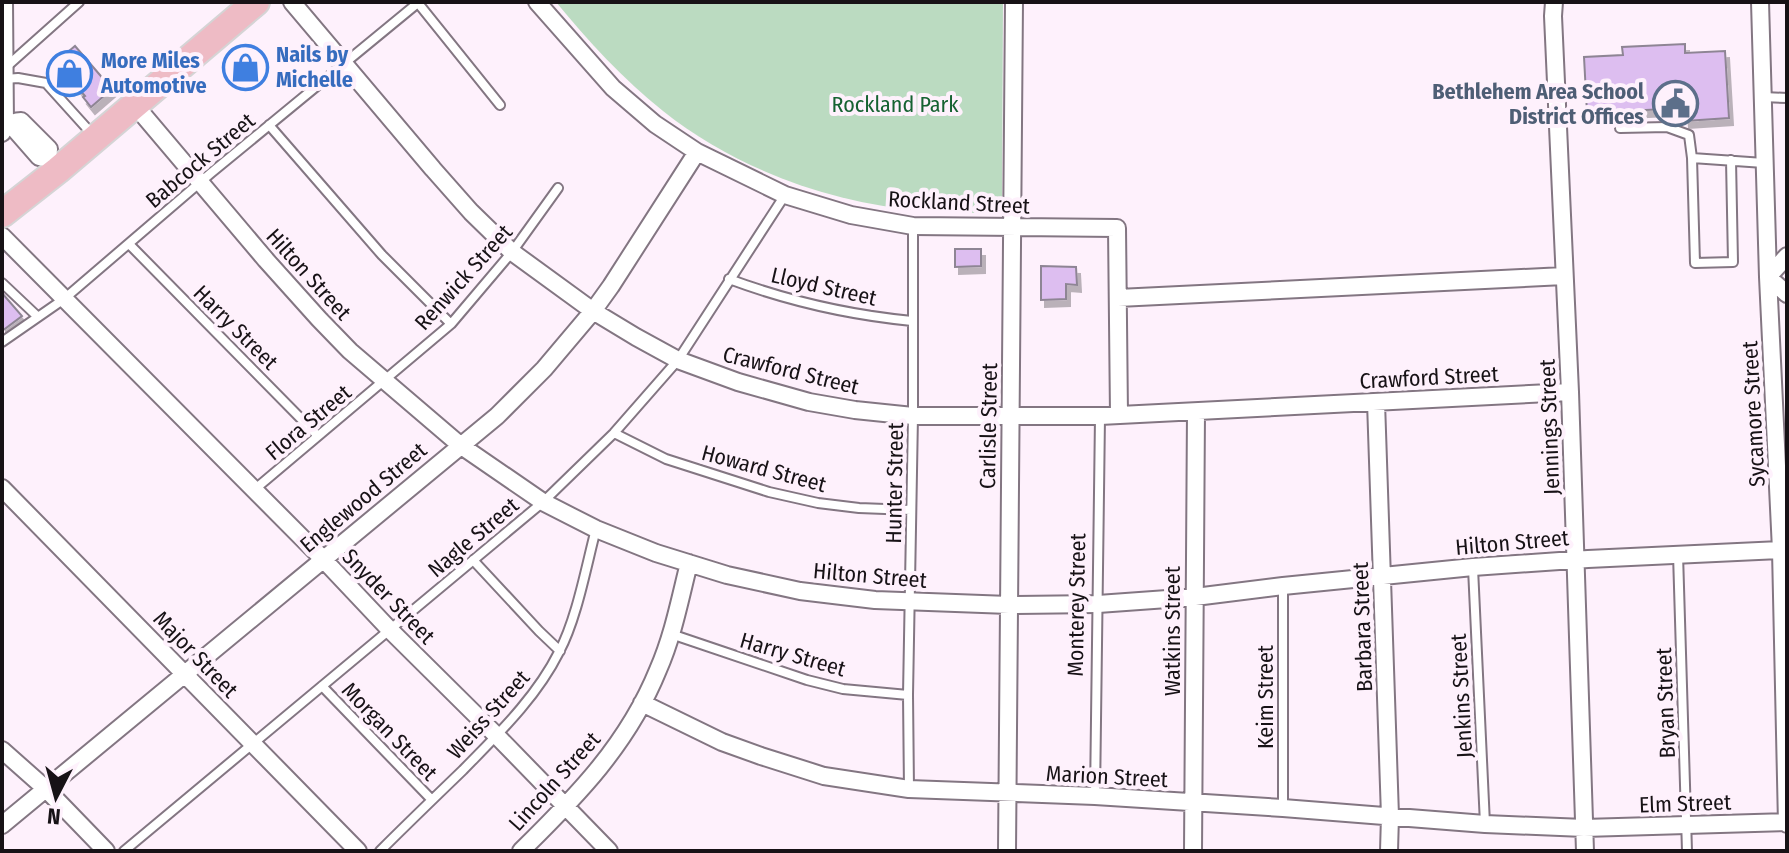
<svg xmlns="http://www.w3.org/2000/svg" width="1789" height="853" viewBox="0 0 1789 853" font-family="'Fira Sans Condensed',sans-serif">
<defs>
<filter id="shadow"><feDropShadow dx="4" dy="7" stdDeviation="0" flood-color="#0004"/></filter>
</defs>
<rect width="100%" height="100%" fill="#fef1fc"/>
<path fill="#bbdbc1" d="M556 2H1003L1002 208 996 213C972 213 947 213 923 211 830 203 736 169 663 111 623 79 588 41 556 2Z"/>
<path fill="#ddbef0" stroke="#8e8594" stroke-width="2" filter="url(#shadow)" d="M1685 44V53L1725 51 1729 118 1685 121 1684 108 1587 113 1584 57 1623 55 1622 47Z
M75 46 112 89 91 107 83 97 85 96 56 62Z
M955 249H981V266L955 267Z
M1041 266 1076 267 1077 285 1066 284V299L1041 300Z
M2 293 22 316 2 331Z"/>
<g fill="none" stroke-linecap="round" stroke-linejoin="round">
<defs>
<path id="service" d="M418 3 500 105
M5 68 79 2
M5 79 18 78 46 83 92 134
M1763 97 1787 98
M269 125 382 255 451 324
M1620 128 1667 127 1689 135 1692 158 1764 163
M1692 158 1695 263 1733 262 1731 160
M129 244 318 436
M729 279C788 301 850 315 912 321
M2 283 38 317
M2 342 64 299 211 173 419 2
M614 433 666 459 769 492 818 503 859 508 911 510
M254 490 451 324 512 252 558 188
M1678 554 1687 851
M473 560 539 631 560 651
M1473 568 1485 824
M671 634 807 680 843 689 908 695
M322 686 432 800
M909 789 908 695 913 416V227
M1095 796 1100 417
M1283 808V587
M124 851 543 502 614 433 678 360 785 195
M380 851C407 824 435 797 463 770 498 734 536 698 559 652 577 618 586 567 596 529"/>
<path id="minor" d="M292 2 433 169 471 212 512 252 593 311 636 337 678 360 738 382 809 402 855 410 913 416H1100L1570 392
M537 2 613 88 655 124 697 152 785 195 851 215 913 226 1117 228 1119 415
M1554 2 1553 16 1570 392 1585 851
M1760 2 1768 277 1781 550 1787 824
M134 104 266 260 319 319 350 351 460 445 543 502 596 529 656 553 727 575 800 591 875 600 1009 605 1098 604 1195 597 1283 586 1473 567 1588 559 1781 550 1787 545
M2 125C10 125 14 121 21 121L49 149 48 158 58 170
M11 125 39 157 48 158
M2 133 5 125 4 2
M2 236 323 559 390 630 497 736 609 851
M1787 256 1768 277 1787 294
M1118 298 1564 276
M1376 402 1390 816 1389 851
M2 488 358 851
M642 703 722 742 761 756 824 776 909 789 1095 796 1283 808 1485 824 1584 828 1787 822
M2 750 46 789 106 851
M2 825 497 416 544 369 593 311 611 286 697 152
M521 851C577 796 628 744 658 670 673 636 680 599 689 563
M1007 851 1014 2
M1193 851 1196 412"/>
<path id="primary" d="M2 214 58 170 256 2"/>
</defs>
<use href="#service" stroke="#837682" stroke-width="12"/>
<use href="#minor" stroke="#837682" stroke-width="20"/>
<use href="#primary" stroke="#d5d4d5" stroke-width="30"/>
<use href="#service" stroke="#fff" stroke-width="8"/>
<use href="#minor" stroke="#fff" stroke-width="16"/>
<use href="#primary" stroke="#eebbc5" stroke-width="26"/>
</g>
<defs>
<symbol id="shop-ring" viewBox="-11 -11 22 22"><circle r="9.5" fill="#fef1fc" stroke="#3f7fe0" stroke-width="1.5"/><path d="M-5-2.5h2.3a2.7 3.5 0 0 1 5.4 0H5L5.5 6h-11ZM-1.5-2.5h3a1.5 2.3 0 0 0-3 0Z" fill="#3f7fe0"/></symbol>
<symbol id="civic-ring" viewBox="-11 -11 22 22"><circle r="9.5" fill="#fef1fc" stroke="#5c6f8a" stroke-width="1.5"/><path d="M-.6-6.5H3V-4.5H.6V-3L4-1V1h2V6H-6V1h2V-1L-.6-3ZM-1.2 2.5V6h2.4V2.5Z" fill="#5c6f8a"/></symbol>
</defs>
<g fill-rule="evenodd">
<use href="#shop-ring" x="220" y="42" width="51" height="51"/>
<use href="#shop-ring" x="44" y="48" width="51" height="51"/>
<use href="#civic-ring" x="1650" y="78" width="51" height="51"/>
</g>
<g text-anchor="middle" stroke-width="8" stroke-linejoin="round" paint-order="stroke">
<g font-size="22" font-weight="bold" fill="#366cbe" stroke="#fef1fc" text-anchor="start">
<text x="276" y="62">Nails by<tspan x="276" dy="25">Michelle</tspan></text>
<text x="101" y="68">More Miles<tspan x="101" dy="25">Automotive</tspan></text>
</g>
<g font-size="22" font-weight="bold" fill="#4e5e75" stroke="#fef1fc" text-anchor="end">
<text x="1644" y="99">Bethlehem Area School<tspan x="1644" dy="25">District Offices</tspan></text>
</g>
<g font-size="22" fill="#166232" stroke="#fef1fc">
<text x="895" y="112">Rockland Park</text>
</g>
<g font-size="22" fill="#171216" stroke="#fef1fc">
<text transform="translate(200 160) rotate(-40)" y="8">Babcock Street</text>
<text transform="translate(959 202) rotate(3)" y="8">Rockland Street</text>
<text transform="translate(309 274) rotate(48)" y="8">Hilton Street</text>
<text transform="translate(463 277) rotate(-48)" y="8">Renwick Street</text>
<text transform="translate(824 286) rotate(13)" y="8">Lloyd Street</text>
<text transform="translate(236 327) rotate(45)" y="8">Harry Street</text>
<text transform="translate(791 370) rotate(14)" y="8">Crawford Street</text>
<text transform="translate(1429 377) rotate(-3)" y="8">Crawford Street</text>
<text transform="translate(1753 414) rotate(-93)" y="8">Sycamore Street</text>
<text transform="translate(308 422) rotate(-40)" y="8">Flora Street</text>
<text transform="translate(988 426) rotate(-89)" y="8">Carlisle Street</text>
<text transform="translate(1549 427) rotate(-92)" y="8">Jennings Street</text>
<text transform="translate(764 468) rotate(15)" y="8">Howard Street</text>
<text transform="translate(894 483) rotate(-89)" y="8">Hunter Street</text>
<text transform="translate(363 497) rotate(-40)" y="8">Englewood Street</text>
<text transform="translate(473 537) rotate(-40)" y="8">Nagle Street</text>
<text transform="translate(1512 542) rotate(-5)" y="8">Hilton Street</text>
<text transform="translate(870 575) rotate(5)" y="8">Hilton Street</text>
<text transform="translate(389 596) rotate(46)" y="8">Snyder Street</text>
<text transform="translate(1076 605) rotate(-89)" y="8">Monterey Street</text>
<text transform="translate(1362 627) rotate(-92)" y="8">Barbara Street</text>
<text transform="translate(1172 631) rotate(-90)" y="8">Watkins Street</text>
<text transform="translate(196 654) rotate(46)" y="8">Major Street</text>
<text transform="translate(793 654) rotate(16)" y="8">Harry Street</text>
<text transform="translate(1461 696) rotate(-93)" y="8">Jenkins Street</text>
<text transform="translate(1265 697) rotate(-90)" y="8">Keim Street</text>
<text transform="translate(1665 703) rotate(-92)" y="8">Bryan Street</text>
<text transform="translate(488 714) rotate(-48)" y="8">Weiss Street</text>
<text transform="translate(390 731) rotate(46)" y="8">Morgan Street</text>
<text transform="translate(1107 776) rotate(3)" y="8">Marion Street</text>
<text transform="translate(554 781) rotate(-48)" y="8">Lincoln Street</text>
<text transform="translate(1685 803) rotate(-2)" y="8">Elm Street</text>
</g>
</g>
<rect width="1789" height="853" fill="none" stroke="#171216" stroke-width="8"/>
<g transform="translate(56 797) rotate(186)" stroke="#fef1fc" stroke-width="6" paint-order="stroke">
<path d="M0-6L14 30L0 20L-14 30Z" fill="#171216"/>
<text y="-12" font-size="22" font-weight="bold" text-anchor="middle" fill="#171216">N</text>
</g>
</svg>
